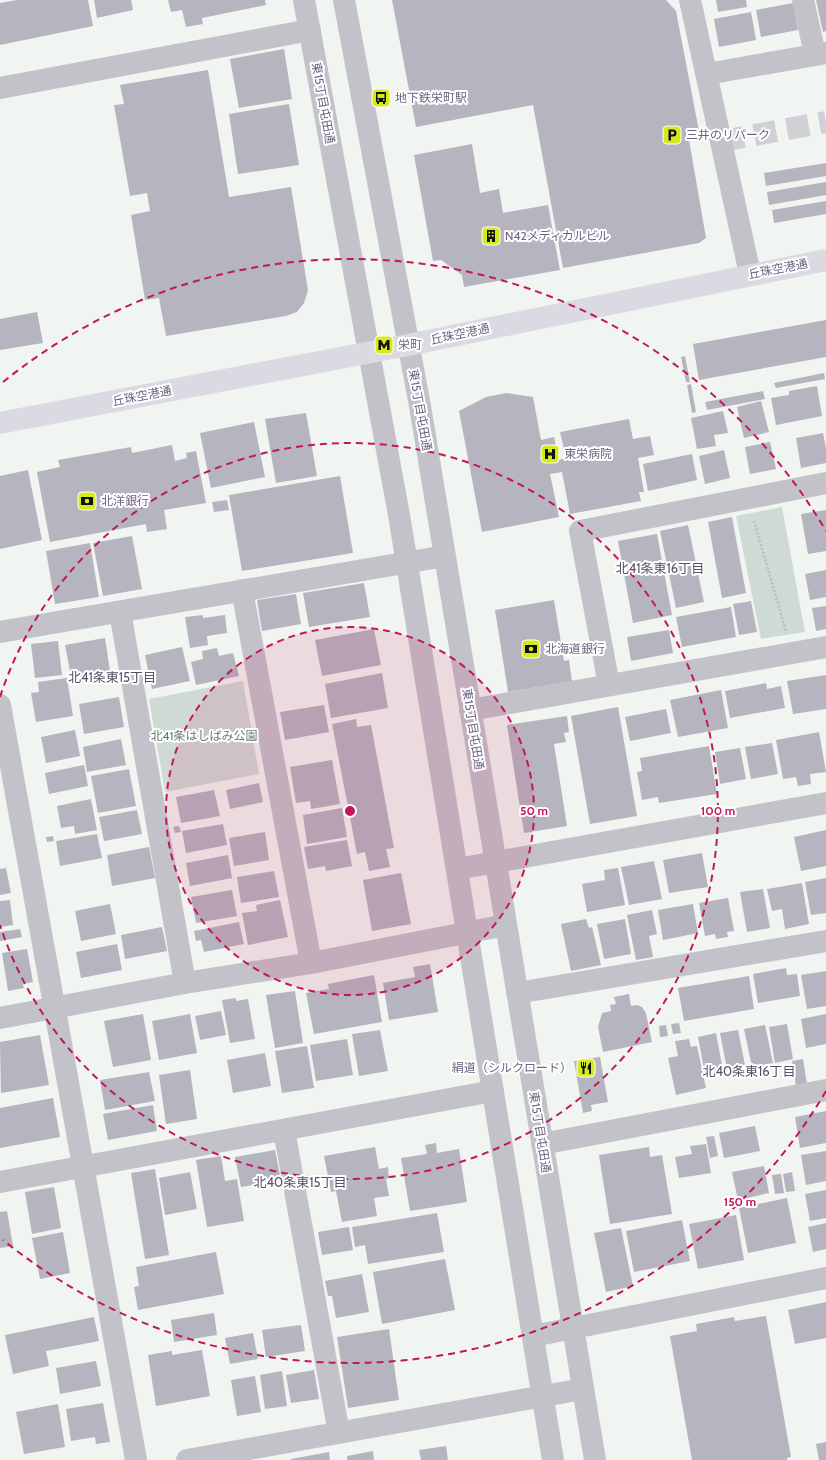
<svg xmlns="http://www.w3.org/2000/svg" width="826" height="1460" viewBox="0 0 826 1460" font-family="Cabin,'Noto Sans JP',sans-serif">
<rect width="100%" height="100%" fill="#f1f5f1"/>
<path fill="#d0dad5" d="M782 507 805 632 761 639 736 516Z
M243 681 259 774 165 792 149 699Z"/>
<path fill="#b6b4bf" d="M17 0H88L93 26 0 45V3Z
M94 0H131L133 10 97 18Z
M168 0H265L266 5 202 18 203 24 186 27 182 10 171 12Z
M392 0H666L676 11 699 131 689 140 706 238 699 243 563 268 533 105 416 127Z
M716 0H746L747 7 718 12Z
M816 0H826V31L823 32Z
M793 3 798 30 761 37 756 10Z
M751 12 756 40 719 47 714 19Z
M284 49 292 99 239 108 230 59Z
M208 70 229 197 291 187 308 290 304 303 297 312 286 316 166 336 159 298 145 300 131 215 150 211 147 193 130 196 114 105 124 104 120 85Z
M289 104 299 165 238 174 229 114Z
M472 144 480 193 499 189 503 213 548 205 560 270 464 287 462 275 441 260 433 261 414 155Z
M826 163V176L766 186 764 173Z
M826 182V195L769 205 767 192Z
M826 201V214L774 223 772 210Z
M37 312 43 343 0 350V319Z
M826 320V357L699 380 693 344Z
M685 356 690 382H686L681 357Z
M824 373 825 379 776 388 774 383Z
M691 384 696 412 692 413 687 385Z
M817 386 822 416 776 425 771 398 789 395V391Z
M763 391 765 399 707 410 705 402Z
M506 393 533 397 541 440 554 437 559 460 566 458 560 432 629 419 633 439 650 436 654 455 638 458 644 492H639L641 501 570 514 562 472 550 474 559 517 482 532 459 411 486 397Z
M761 401 769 432 744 438 737 407Z
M723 411 728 433 714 435 716 446 697 449 691 418Z
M306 413 317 476 276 483 265 419Z
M254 422 265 477 211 488 200 433Z
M823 433 826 448V463L801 468 796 438Z
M770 442 776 469 750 474 745 447Z
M172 445 175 461 187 458 186 453 196 451 206 503 164 510 167 529 147 532 146 524 50 542 37 472 60 467 58 460 131 447 132 453Z
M724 450 730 478 705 484 699 456Z
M692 454 697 480 648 491 643 464Z
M28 470 42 540 0 549V476Z
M340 476 353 553 242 571 229 495Z
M227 500 229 510 214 512 212 502Z
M826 510V551L808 554 801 514Z
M732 517 746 593 722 598 708 522Z
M688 525 704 602 676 608 660 531Z
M657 534 672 615 633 623 618 541Z
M132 536 142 589 103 596 93 543Z
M90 543 99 597 55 604 46 551Z
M826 570V597L810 600 805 574Z
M364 583 370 617 309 627 303 593Z
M296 594 301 624 262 631 257 600Z
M554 600 564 661 569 660 572 681 508 692 495 610Z
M751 601 757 632 739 635 733 604Z
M826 606V629L816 631 812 608Z
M731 607 736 637 682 647 676 617Z
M203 615V618L225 615 227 633 207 636 208 645 190 648 185 617Z
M374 629 381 665 322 676 315 640Z
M669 630 673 653 631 661 627 637Z
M105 638 110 671 71 676 65 645Z
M58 641 62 675 35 678 31 644Z
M182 647 190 681 152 689 145 655Z
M217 648 219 656 233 653 239 676 196 685 191 662 203 659 202 651Z
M382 673 388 708 331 718 325 684Z
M826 675V709L793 714 787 681Z
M67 678 73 716 36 722 31 693 39 692 38 682Z
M766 683 767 689 781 686 785 708 730 718 725 691Z
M721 690 728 728 678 737 670 700Z
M119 697 124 727 84 734 79 704Z
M324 705 329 732 285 740 280 712Z
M618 707 637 816 590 824 571 716Z
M666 709 671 733 630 741 625 717Z
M567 716 569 732 564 733 566 742 554 744 567 826 524 833 507 725Z
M356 719 357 727 371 725 394 848 386 849 390 867 369 871 365 852 357 854 332 724Z
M75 730 80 756 46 763 41 737Z
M819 732 826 772 810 774 811 784 798 786 796 777 783 779 776 740Z
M121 739 126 765 87 772 83 747Z
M772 743 778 774 751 779 745 747Z
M709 746 717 794 659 803 658 797 642 800 637 772 642 771 640 758Z
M740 748 746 779 720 784 715 752Z
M332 760 340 804 311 809 310 801 296 803 290 767Z
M84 765 88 786 49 794 45 773Z
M129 769 136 806 98 813 91 776Z
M259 783 263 802 230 809 226 790Z
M214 790 220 816 181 823 176 797Z
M91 799 97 830 75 834 74 826 61 828 57 806Z
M342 808 347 837 307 844 303 815Z
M137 810 142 834 104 841 99 817Z
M223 824 227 845 186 853 182 831Z
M179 826 181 832 175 833 173 827Z
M826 830V866L801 871 794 837Z
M265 832 269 860 234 866 229 838Z
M97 834 102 858 60 866 56 841Z
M53 836 54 841 47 842 46 837Z
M347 840 352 866 326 871 325 866 308 869 304 847Z
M149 847 155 878 112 886 107 855Z
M702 853 708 887 669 893 663 860Z
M228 855 232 878 190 886 186 863Z
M654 861 662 899 629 905 621 867Z
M6 868 11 893 0 895V869Z
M618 868 625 905 587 912 582 884 605 880 604 870Z
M274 871 279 897 241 903 237 877Z
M401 873 411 924 372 931 363 880Z
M826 878V913L811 915 805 882Z
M802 883 809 924 785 929 782 909 772 911 767 889Z
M763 889 770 928 747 932 740 892Z
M232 890 237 916 196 923 191 897Z
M728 898 734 931 727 932 728 937 716 939 715 934 705 936 699 903Z
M10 900 13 925 0 927V901Z
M280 900 288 937 248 945 242 913 257 911 256 905Z
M110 904 116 934 81 941 75 911Z
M693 904 698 933 663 940 658 910Z
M652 910 657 934 649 936 653 957 636 960 627 915Z
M586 919 589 928 592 927 601 965 571 971 561 924Z
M625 919 631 954 604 959 597 924Z
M239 922 244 944 204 952 201 940 196 941 194 931Z
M162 927 167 951 125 959 121 935Z
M20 929 22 937 0 941V932Z
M117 944 122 970 81 978 76 952Z
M27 949 33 982 23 984 24 988 8 991 2 953Z
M430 964 438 1012 389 1020 383 983 415 977 413 967Z
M786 968 787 975 797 974 800 996 758 1003 753 974Z
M826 971V1006L807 1009 801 975Z
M374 975 382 1022 314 1034 306 993 329 989 328 984Z
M749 976 754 1009 684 1021 678 988Z
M295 991 303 1043 275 1048 266 995Z
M629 994 631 1006 637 1005 642 1007 646 1013 652 1042 603 1052 598 1027 602 1013 611 1011 610 1005 616 1004 614 997Z
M236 998V1001L248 999 255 1039 230 1043 222 1000Z
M221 1011 226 1035 200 1040 195 1016Z
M143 1014 151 1060 113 1067 104 1021Z
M190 1014 197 1053 159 1060 152 1021Z
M826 1014V1044L806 1048 801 1019Z
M679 1023 681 1033 673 1034 671 1024Z
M787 1024 793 1059 775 1063 769 1027Z
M666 1025 668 1036 660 1037 659 1026Z
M765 1025 773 1063 752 1067 744 1029Z
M380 1030 388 1071 359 1076 352 1034Z
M738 1030 745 1065 727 1069 720 1033Z
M716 1033 723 1070 705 1074 698 1037Z
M40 1035 49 1085 1 1093 0 1042Z
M347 1039 353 1075 316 1081 310 1045Z
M689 1039 691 1047 697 1046 706 1088 676 1095 668 1058 678 1056 675 1041Z
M307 1046 314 1088 282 1093 275 1051Z
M265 1053 271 1086 233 1093 227 1060Z
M600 1057 608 1102 591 1105 592 1111 583 1113 574 1061Z
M803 1059 807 1085 796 1086 792 1061Z
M190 1070 197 1119 166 1124 159 1075Z
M149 1072 155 1101 105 1110 100 1080Z
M53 1098 60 1137 0 1148V1108Z
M153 1105 157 1131 108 1140 103 1114Z
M826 1111V1143L800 1148 795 1117Z
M755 1126 760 1151 724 1158 719 1133Z
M714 1136 718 1156 710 1158 706 1137Z
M436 1143 437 1153 459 1149 467 1202 410 1211 401 1158 427 1154 425 1145Z
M706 1144 711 1173 679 1178 675 1157 692 1154 690 1146Z
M375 1147 379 1169 388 1167 389 1178 386 1179 389 1196 374 1198 377 1216 342 1222 336 1191 331 1192 324 1156Z
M649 1147 650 1157 662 1155 672 1214 610 1224 599 1155Z
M275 1150 281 1180 241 1187 235 1157Z
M826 1151V1181L806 1185 801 1155Z
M221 1156 225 1181 237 1179 244 1221 207 1227 196 1160Z
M764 1166 769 1193 738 1200 732 1172Z
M155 1169 169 1255 145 1259 131 1173Z
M190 1172 197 1209 165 1215 159 1178Z
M792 1172 795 1191 786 1192 783 1174Z
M781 1174 784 1193 775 1194 772 1175Z
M54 1187 61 1228 32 1234 25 1192Z
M826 1190V1218L810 1221 805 1194Z
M787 1198 796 1243 748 1253 739 1208Z
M7 1211 13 1246 0 1248V1212Z
M437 1213 444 1252 368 1264 365 1245 355 1247 352 1227Z
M736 1215 744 1260 698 1269 689 1224Z
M682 1220 690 1261 634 1272 626 1231Z
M826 1223V1249L813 1252 808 1227Z
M349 1227 353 1250 322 1255 318 1232Z
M621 1228 633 1286 606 1292 594 1233Z
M63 1232 70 1273 40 1279 32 1238Z
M216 1252 224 1294 138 1310 134 1287 139 1286 136 1267Z
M445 1259 455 1310 382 1324 373 1272Z
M362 1274 369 1312 336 1318 332 1296H328L325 1281Z
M826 1302V1338L795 1344 788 1310Z
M214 1313 217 1335 174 1342 171 1320Z
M766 1316 791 1457 787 1458V1460H692L670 1336 697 1331 696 1324 734 1317 735 1321Z
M94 1317 99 1341 46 1351 49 1366 13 1374 5 1335Z
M301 1325 305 1351 266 1357 262 1330Z
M389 1329 399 1400 348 1408 337 1337Z
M253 1333 258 1359 230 1364 225 1338Z
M202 1350 210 1396 156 1406 148 1355 172 1351V1355Z
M96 1361 101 1386 60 1394 56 1368Z
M314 1370 319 1399 291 1403 286 1375Z
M282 1371 287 1406 265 1409 260 1375Z
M255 1376 261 1412 237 1416 231 1380Z
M103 1403 110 1442 96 1444 95 1437 71 1441 66 1409Z
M58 1404 65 1447 24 1454 16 1412Z
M826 1442V1460H819L816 1444Z
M446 1446 448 1460H421L419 1450Z
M373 1451 374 1460H347V1456Z
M329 1452 330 1460H291V1459Z"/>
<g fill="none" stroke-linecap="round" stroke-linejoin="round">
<path stroke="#d0d0d6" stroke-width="22" stroke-dasharray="22 11" stroke-linecap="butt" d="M722 141 826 122"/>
<path stroke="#bbbabf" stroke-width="2.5" stroke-dasharray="2 2" stroke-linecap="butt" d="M754 521 786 631"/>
<path stroke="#c4c2c9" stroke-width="22" d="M304 0 399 515 553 1460
M344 0 420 406 595 1460
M690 0 750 274
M803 0 815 54
M707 74 826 53
M0 88 310 30
M242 590 311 963
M120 612 185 983
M0 632 445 556
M609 685 580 531 826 483
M0 705 136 1460
M470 710 826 647
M457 869 826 803
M517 993 826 941
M0 1018 185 983 311 963 506 925
M284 1130 339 1433
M542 1144 826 1090
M0 1182 493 1091
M533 1336 826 1278
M187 1460 583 1389"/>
<path stroke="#dbd9e1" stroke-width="22" d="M0 423 408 345 826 260"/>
</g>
<circle cx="350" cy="811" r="184" fill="#c2185b" fill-opacity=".12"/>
<g fill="none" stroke="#c2185b" stroke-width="2" stroke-dasharray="7 5">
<circle cx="350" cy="811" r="184"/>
<path d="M0 697A368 368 0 1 1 0 925"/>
<path d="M826 1091A552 552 0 0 1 3 1240M3 382A552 552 0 0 1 826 531"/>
</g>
<defs>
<symbol id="bus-square" viewBox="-11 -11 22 22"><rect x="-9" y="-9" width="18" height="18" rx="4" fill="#d5ea1c" stroke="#fff"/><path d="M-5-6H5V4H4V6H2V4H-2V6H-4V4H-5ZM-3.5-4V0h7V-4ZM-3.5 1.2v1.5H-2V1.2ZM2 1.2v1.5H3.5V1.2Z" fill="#111"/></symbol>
<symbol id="parking-square" viewBox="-11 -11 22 22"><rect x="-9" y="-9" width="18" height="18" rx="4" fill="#d5ea1c" stroke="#fff"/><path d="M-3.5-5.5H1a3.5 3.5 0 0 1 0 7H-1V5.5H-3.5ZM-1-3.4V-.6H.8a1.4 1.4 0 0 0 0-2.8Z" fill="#111"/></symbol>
<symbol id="building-square" viewBox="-11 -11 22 22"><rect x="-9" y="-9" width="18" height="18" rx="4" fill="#d5ea1c" stroke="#fff"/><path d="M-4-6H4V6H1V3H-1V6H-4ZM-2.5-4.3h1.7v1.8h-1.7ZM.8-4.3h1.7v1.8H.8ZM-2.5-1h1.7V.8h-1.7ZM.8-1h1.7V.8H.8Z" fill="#111"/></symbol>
<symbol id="metro-square" viewBox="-11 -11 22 22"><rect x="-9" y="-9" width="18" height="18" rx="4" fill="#d5ea1c" stroke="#fff"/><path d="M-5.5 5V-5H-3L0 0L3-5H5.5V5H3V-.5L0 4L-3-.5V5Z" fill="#111"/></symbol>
<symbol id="hospital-square" viewBox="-11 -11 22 22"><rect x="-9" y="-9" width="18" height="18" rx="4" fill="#d5ea1c" stroke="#fff"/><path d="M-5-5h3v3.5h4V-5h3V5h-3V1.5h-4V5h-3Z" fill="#111"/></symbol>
<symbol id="bank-square" viewBox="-11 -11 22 22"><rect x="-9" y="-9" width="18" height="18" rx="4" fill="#d5ea1c" stroke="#fff"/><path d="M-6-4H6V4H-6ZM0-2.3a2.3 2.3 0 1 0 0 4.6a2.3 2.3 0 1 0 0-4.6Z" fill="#111"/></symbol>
<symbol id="restaurant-square" viewBox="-11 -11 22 22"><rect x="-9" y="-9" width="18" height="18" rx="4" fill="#d5ea1c" stroke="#fff"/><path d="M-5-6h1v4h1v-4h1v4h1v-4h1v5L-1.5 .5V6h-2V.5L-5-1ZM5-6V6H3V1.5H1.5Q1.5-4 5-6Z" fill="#111"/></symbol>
</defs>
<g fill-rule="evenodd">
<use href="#bus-square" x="370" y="87" width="22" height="22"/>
<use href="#parking-square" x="661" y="124" width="22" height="22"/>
<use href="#building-square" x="480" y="225" width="22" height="22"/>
<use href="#metro-square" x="373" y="334" width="22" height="22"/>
<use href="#hospital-square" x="539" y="443" width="22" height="22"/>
<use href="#bank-square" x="76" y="490" width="22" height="22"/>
<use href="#bank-square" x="520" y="638" width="22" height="22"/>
<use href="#restaurant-square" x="575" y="1057" width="22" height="22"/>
</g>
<g text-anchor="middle" stroke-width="4" stroke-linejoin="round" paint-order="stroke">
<g font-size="12" fill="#6d6383" stroke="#fff" text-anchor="start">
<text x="395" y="102">地下鉄栄町駅</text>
<text x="686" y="139">三井のリパーク</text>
<text x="505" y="240">N42メディカルビル</text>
<text x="398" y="349">栄町</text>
<text x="564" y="458">東栄病院</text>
<text x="101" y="505">北洋銀行</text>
<text x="545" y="653">北海道銀行</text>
<text x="572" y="1072" text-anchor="end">絹道（シルクロード）</text>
</g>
<g font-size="12" fill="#6d6383" stroke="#fff">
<text transform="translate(323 103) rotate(80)" y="4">東15丁目屯田通</text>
<text transform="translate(778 269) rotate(-11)" y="4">丘珠空港通</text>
<text transform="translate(460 334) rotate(-12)" y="4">丘珠空港通</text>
<text transform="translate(142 396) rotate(-11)" y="4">丘珠空港通</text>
<text transform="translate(420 410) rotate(80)" y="4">東15丁目屯田通</text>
<text transform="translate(473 729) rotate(81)" y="4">東15丁目屯田通</text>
<text transform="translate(540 1132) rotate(81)" y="4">東15丁目屯田通</text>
</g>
<g font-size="12" fill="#627a72" stroke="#fff">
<text x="204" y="740">北41条はしばみ公園</text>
</g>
<g font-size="13" fill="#585168" stroke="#fff">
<text x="660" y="573">北41条東16丁目</text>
<text x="112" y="682">北41条東15丁目</text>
<text x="749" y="1076">北40条東16丁目</text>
<text x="300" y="1187">北40条東15丁目</text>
</g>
</g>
<circle cx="350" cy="811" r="6" fill="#c2185b" stroke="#fff" stroke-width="2"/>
<g font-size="12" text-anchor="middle" font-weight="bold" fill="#c2185b" stroke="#fff" stroke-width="4" stroke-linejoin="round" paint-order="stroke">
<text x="534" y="815">50 m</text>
<text x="718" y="815">100 m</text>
<text x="740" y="1206">150 m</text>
</g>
</svg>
